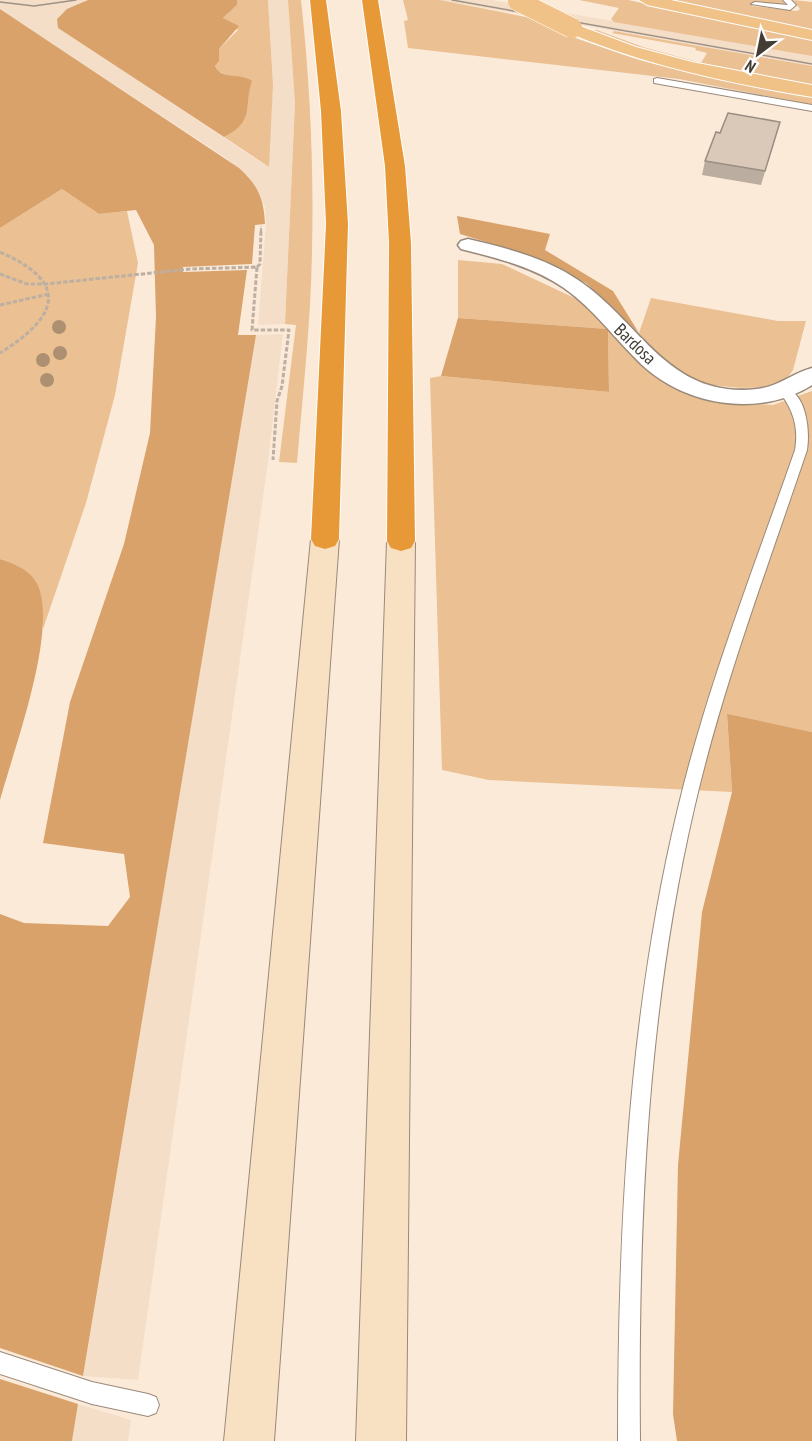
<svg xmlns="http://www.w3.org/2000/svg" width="812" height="1441" viewBox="0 0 812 1441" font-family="'PT Sans Narrow',sans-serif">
<rect width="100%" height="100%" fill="#fcead9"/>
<path fill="#f5dec8" d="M0 0H88L59 16 61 30 268 167 273 85 268 0H288L295 104 285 324 258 325 266 224 265 207 248 176 226 158 0 9Z
M440 0H492L812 56V66Z
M283 334 268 462 138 1380 83 1376 256 335Z
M78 1404 131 1420 128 1441H72Z"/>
<path fill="#ebc093" d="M237 0H268L273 85 269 167 224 137C248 125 248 102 247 78L228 76 218 71 215 66 219 61V49L238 30 223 18 237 5Z
M288 0H301C310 82 314 167 312 250 311 321 303 392 297 463L279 462 296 325 285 324 295 104Z
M403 0H440L531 18 578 39 639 60 716 79 812 96V105L679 79 408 48 404 21 408 20Z
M579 0H628L812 40V56L614 22 611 19 619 8Z
M663 0H783L785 6 754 2 752 6 797 11 800 9 793 0 812 2V30Z
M588 30H597L643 47 701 63 707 53 695 50 696 48 612 33 614 31 812 66V85C736 73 660 59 588 30Z
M62 189 99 214 127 211 138 263 115 395 86 503 43 629C39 591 40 572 0 559V228Z
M458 260 502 264 583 302 608 329 672 386 722 402 773 405 812 391V732L727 715 732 792 489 780 442 770 430 378 441 376 609 392 608 329 458 318Z
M651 298 778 321H806L793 370 783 384C750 392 694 388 666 366 656 357 648 343 639 333Z"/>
<path fill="#d8a26a" d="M88 0H237V5L223 18 239 26 219 49V61L215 66C222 81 241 72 252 81 243 106 256 121 224 137L58 28 57 19 67 9Z
M0 9 239 168C258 185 264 199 265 224L255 225 252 264 183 267V272L247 270 238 335H256L83 1376 0 1348V914L24 923 108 926 130 897 124 854 43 843 70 702 124 544 150 433 156 317 154 245 136 210 99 214 62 189 0 228Z
M457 216 550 234 545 250 613 291 639 333 586 283 522 253 460 234Z
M458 318 608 329 609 392 441 376Z
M0 559C15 564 33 571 39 588 56 637 14 749 0 800Z
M727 714 812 732V1441H677L673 1414 678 1165 702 912 732 792Z
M0 1379 78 1404 72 1441H0Z"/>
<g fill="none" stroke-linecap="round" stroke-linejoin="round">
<defs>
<path id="service" d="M783 0H791L796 5 790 10 751 4 755 2 788 5Z
M657 78 812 105V111L654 83V79Z
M785 387C807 395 810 431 807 450 767 569 722 687 694 809 646 1016 638 1229 640 1441H618C618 1229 628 1016 678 808 707 686 754 568 795 450 799 426 793 410 779 391Z
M0 1352 92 1382 148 1394 156 1397 159 1405 156 1413 148 1416 92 1404 0 1374Z"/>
<path id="minor" d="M468 239C506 248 546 258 578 280 641 322 668 399 757 389 778 387 793 373 812 368V385C760 418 686 406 642 365 615 339 594 309 564 288 533 267 497 258 461 249L458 245 461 241Z"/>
<path id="secondary" d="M325 529 335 532 339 539 274 1441H224L311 539 315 532Z
M401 531 411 534 415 541 406 1441H356L387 541 391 534Z"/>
<path id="primary" d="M639 0H671L812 30V40L647 5Z
M572 23 636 47 692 62 812 85V97C727 83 645 65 566 32L563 28 566 24Z"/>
<path id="motorway" d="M310 0H326L341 111 348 224 339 539 335 546 325 549 315 546 311 539 326 224 321 111Z
M362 0H378L405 166 411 243 415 541 411 548 401 551 391 548 387 541 389 243 385 166Z"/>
</defs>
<use href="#service" stroke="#99897a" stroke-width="2"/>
<use href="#minor" stroke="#99897a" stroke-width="3"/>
<use href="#secondary" stroke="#99897a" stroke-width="2"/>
<use href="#primary" stroke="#fff" stroke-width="2"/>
<use href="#motorway" stroke="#fff" stroke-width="2"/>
<path stroke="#bdafa1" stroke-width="2" stroke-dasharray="4 1.5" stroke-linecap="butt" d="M261 232V226"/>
<path stroke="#bdafa1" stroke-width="3" stroke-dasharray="4.5 2" stroke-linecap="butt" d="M0 252C71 283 58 317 0 353
M257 267 260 264 261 230
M0 274 27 284H46L190 269 257 267 252 330H289L282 386 277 401 273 460
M0 305 49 294"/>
<use href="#service" fill="#fff" fill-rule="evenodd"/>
<use href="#minor" fill="#fff" fill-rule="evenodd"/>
<use href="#secondary" fill="#f8e0c3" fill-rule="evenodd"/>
<use href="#primary" fill="#f1c287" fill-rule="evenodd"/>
<use href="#motorway" fill="#e89937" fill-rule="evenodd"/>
<path stroke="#9e9286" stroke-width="1.5" d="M452 0 812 64
M0 2 34 6 76 0"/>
<defs>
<path id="primary-bridge" d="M518 1 572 28"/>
</defs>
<use href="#primary-bridge" stroke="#fff" stroke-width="21" stroke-linecap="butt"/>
<use href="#primary-bridge" stroke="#f1c287" stroke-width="20"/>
</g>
<g fill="#ac9071">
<circle cx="59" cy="327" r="7"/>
<circle cx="60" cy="353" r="7"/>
<circle cx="43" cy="360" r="7"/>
<circle cx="47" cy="380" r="7"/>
</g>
<path fill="#bbad9f" d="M780 122 761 185 702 175 705 161 720 133Z"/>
<path fill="#dac9b9" stroke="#998d82" stroke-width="1.5" d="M728 113 780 122 765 171 705 161 716 132 720 133Z"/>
<g text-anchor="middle" stroke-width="4.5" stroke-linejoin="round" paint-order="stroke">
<g font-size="18" fill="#423c35" stroke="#fff">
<text transform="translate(635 344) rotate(44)" y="6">Bardosa</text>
</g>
</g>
<g transform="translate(758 54) rotate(212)" stroke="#ffffff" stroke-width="4.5" paint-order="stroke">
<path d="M0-4.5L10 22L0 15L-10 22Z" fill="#423c35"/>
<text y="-9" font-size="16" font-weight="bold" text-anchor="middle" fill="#423c35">N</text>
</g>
</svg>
